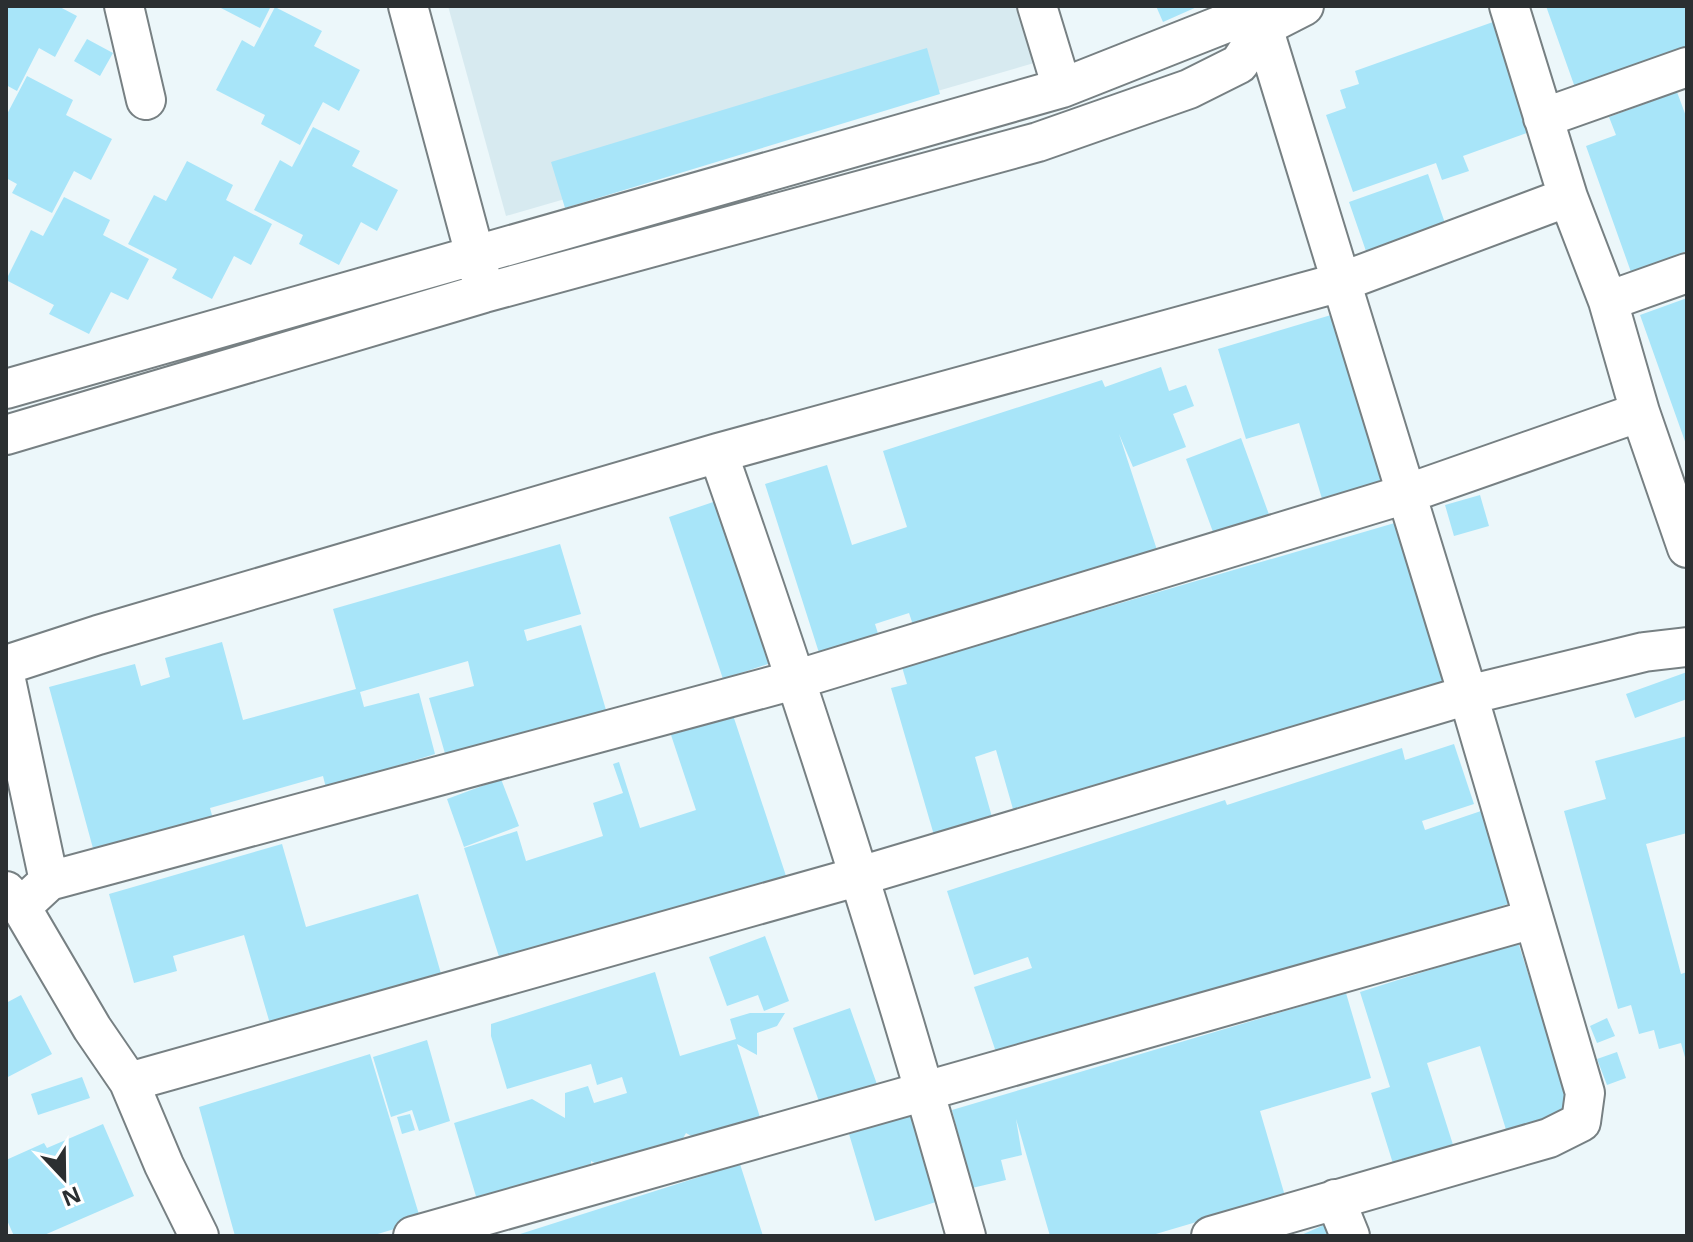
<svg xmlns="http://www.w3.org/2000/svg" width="1693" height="1242" viewBox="0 0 1693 1242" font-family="'Open Sans',sans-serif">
<rect width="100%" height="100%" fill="#ecf7fa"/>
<path fill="#d7eaf0" d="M448 6H1017L1034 63 506 216Z"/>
<path fill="#a8e5f9" d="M6 6H58L77 16 55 57 39 48 17 91 6 85Z
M217 6H271L260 28Z
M1156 6H1199L1163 22Z
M1546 6H1687V57L1578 96Z
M275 7 322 31 314 46 360 70 339 111 323 102 300 145 261 124 265 115 216 90 242 40 254 47Z
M1493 22 1532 131 1463 156 1469 171 1442 180 1436 163 1353 192 1326 115 1346 108 1340 90 1359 84 1355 71Z
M87 39 113 53 100 76 74 61Z
M927 48 940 94 565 208 551 162Z
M27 76 73 100 66 115 112 139 91 180 74 171 52 213 12 193 17 184 6 178V116Z
M1677 92 1687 119V251L1631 272 1586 146 1616 135 1609 117Z
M313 127 360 151 352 166 398 190 377 231 361 222 339 265 299 244 303 235 254 210 280 160 292 167Z
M187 161 233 185 226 200 272 224 251 265 234 256 212 299 172 278 177 269 128 244 154 195 166 201Z
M1428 174 1446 226 1367 254 1349 202Z
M64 197 110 220 103 235 149 259 128 300 111 292 89 334 49 314 54 305 6 280 31 230 43 236Z
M1687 298V447L1640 315Z
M1331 315 1383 484 1323 502 1299 423 1246 439 1218 349Z
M1161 367 1169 391 1186 385 1194 406 1173 414 1186 447 1133 467 1119 434 1158 553 915 631 909 613 875 624 880 640 821 659 765 484 827 465 852 545 907 527 883 451 1102 380 1105 387Z
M1241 438 1271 520 1216 540 1186 459Z
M1480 495 1489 526 1454 536 1445 505Z
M728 497 783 659 723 679 669 517Z
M1398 522 1449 695 1104 795 1101 783 1013 809 996 750 975 757 994 824 936 842 891 688 907 684 902 667Z
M560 544 581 614 524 630 527 641 581 625 606 710 446 757 429 698 474 686 468 661 360 692 364 707 419 693 435 754 326 788 323 776 210 808 216 830 97 863 49 687 135 664 141 686 170 677 165 658 222 642 243 720 356 689 333 609Z
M1687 672V699L1635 718 1626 694Z
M732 712 788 882 503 969 464 848 517 831 526 861 603 836 593 803 623 793 613 764 619 762 640 828 696 810 670 732Z
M1687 736V833L1646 844 1681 974 1687 972 1686 1061 1681 1043 1659 1049 1654 1030 1639 1034 1631 1005 1618 1009 1564 811 1606 799 1595 761Z
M1454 744 1474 804 1422 821 1425 830 1481 811 1511 903 1393 941 1391 938 1346 951 1000 1064 974 987 1032 968 1028 957 974 975 947 891 1225 800 1227 805 1402 748 1405 760Z
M501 779 519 826 464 847 447 799Z
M282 844 306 927 418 894 444 984 273 1034 244 935 173 956 177 971 134 983 109 894Z
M765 936 789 1001 764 1011 758 995 727 1006 709 957Z
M1518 942 1573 1115 1508 1136 1480 1046 1427 1063 1455 1151 1395 1170 1371 1093 1390 1087 1360 992Z
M655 972 680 1056 736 1039 730 1019 750 1013H785L777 1026 757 1033V1055L737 1044 764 1130 710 1147 686 1133 676 1151 609 1171 591 1161V1179L481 1213 454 1123 532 1099 565 1118V1093L588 1086 594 1103 627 1093 622 1077 597 1085 591 1064 507 1089 491 1036V1024Z
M1346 993 1371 1078 1260 1111 1285 1196 1149 1236H1050L1016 1119 1022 1155 1001 1160 1006 1180 972 1188 952 1110Z
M21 995 52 1054 6 1078V1003Z
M850 1008 879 1090 822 1110 793 1028Z
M1607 1018 1615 1036 1597 1043 1590 1026Z
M427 1040 450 1121 419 1131 412 1110 391 1117 373 1057Z
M1617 1052 1626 1078 1607 1085 1597 1059Z
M370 1054 421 1221 371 1236H235L199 1107Z
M82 1077 90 1098 38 1115 31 1094Z
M410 1114 415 1130 402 1134 397 1117Z
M912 1115 939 1201 875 1221 849 1134Z
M103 1124 134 1196 42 1236H14L6 1218V1160L44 1143 47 1148Z
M740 1164 763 1236H517V1235Z
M1333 1221 1340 1236H1299Z"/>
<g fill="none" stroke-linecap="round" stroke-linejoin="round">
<defs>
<path id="minor" d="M124 6 146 100
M408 6 482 281
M1037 6 1062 88
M1509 6 1568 197 1608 301 1640 412 1687 548
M1543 118 1687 67
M1608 301 1687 273
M6 389 1062 88 1229 22 1263 27
M6 435 484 293 1038 142 1189 89 1239 64 1263 27 1304 6
M718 453C809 712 892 972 966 1236
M6 665 98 635 718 453 1341 282 1568 197
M6 680 49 881
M6 891 21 907 92 1028 129 1082 164 1165 199 1236
M21 907 49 881 798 679 1406 494 1640 412
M129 1082 860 876 1468 695 1644 652 1687 647
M1335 1199 1350 1236
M413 1236 1533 919
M1211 1236 1549 1138 1581 1122 1585 1093 1468 695 1263 27"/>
</defs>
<use href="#minor" stroke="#778083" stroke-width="42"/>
<use href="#minor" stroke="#fff" stroke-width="38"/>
</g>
<rect width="1693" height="1242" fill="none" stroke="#2b2f31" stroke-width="16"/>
<g transform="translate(64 1178) rotate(158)" stroke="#ffffff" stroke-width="6" paint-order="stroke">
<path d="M0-6L14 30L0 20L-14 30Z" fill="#2b2f31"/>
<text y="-12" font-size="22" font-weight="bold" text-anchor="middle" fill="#2b2f31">N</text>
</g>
</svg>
